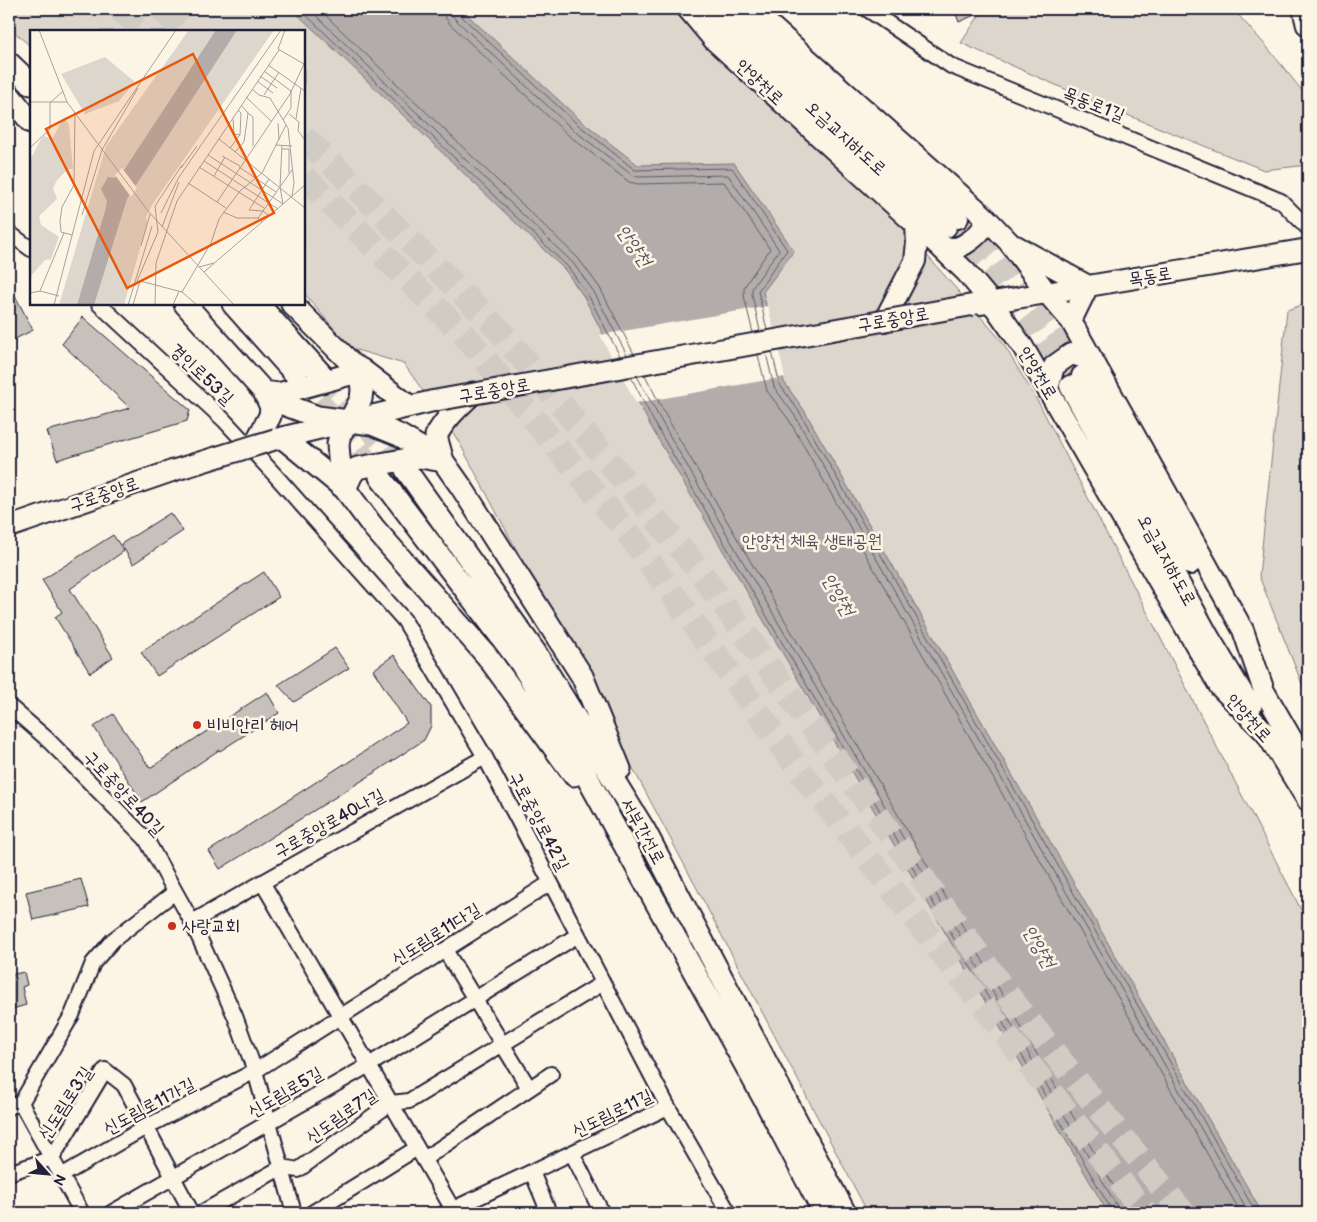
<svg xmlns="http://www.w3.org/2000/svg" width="1317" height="1222" viewBox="0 0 1317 1222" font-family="'Balsamiq Sans','Poor Story',sans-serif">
<rect width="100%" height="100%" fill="#fcf5e5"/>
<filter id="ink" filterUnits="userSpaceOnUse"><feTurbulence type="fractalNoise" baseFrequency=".02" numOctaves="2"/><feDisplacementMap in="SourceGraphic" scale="10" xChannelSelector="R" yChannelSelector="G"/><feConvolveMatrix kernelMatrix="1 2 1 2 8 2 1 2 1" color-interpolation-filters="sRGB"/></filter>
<g filter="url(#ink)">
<path fill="#dcd6cc" stroke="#7f7c84" d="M9 9H671L903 228 1001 340 1041 407 1308 923V1213H868L693 881 459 442 404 364 350 348 304 293V31H31V47L9 27Z
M979 9H1233L1267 47 1308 98V165L1264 170 1085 98 961 43 980 14Z
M1308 303V699L1259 576 1287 310Z"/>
<path fill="#b2adab" stroke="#78757e" d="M292 9H461L579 119 638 165 734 163 794 251 763 292 784 382 804 410 1262 1213H1108L650 425 584 297 565 270Z"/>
<path fill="#fcf5e5" d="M768 306 785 377 636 403 600 335Z"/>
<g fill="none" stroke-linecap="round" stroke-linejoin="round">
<path stroke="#5c5a68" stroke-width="1" d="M300 9 568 267 588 295 620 356
M309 9 573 263 594 292 627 355
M319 9 578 258 600 288 634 354
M444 9 445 17 450 24 567 134 629 182 638 184 724 182 770 249 748 281 744 288V296L753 333
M452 9V15L455 19 571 128 632 175 638 177 728 175 779 250 754 285 752 289V294L760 331
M458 9 460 15 576 123 635 170 732 168 787 250 758 291 767 330
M772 352 780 385 800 413 1256 1213
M766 353 774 387 795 416 1249 1213
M758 355 767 391 789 420 1241 1213
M645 375 666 416 1123 1202 1126 1213
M637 376 660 419 1117 1206 1118 1213
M631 377 654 422 1111 1209 1112 1213"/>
</g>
<path fill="#c6c1bb" stroke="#22223b" d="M954 9H988L959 22Z
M9 284 33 330 9 342Z
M83 317 190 410 187 421 57 460 47 431 130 408 62 344Z
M170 513 183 531 133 564 121 544Z
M113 535 124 551 70 589 113 657 90 673 55 617 62 612 42 580Z
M264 572 279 597 157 676 141 652Z
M335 648 349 668 294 702 278 685Z
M394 655 431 707V726L424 740 371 775 220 869 209 851 344 764V765L407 723 373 670Z
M267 692 279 713 220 751 219 750 142 802 94 727 113 714 150 768Z
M81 879 89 907 33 920 26 892Z
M24 972 27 985 22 987 26 1005 9 1010V975Z"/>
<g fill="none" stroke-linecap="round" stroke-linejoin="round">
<path stroke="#d0cbc3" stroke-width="20" stroke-dasharray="20 10" stroke-linecap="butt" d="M958 218 999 261 1046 319 1082 376
M946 227 987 270 1034 328 1070 386"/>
<path stroke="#d0cbc3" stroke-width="21" stroke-dasharray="21 11" stroke-linecap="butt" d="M297 376 341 426 380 477
M323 376 355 414 406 470"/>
<path stroke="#d0cbc3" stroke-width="25" stroke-dasharray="25 12" stroke-linecap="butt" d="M120 9 146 31
M161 9 186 31
M304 138 332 164 500 331 697 568 1009 997 1183 1213
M304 177 467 338 632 538 800 771 1145 1213"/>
<defs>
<path id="street" d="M867 9 951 66 1281 201 1308 228
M1300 9 1304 26 1308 29
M9 233 31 249
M99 304 224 420 275 475 404 620 485 757 668 1107 729 1213
M9 706 46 738 146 839 192 922 235 1016 255 1071 294 1213
M262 882 455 1213
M192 922 485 757
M445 950 529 1088
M21 1103 82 1213
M9 1107 21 1103 72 1015 93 963 113 940 175 892
M572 1153 602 1213
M424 1159 551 1074
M532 1172 549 1213
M9 1173 52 1158 105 1070 124 1085 192 1213
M61 1176 146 1127 255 1071 550 883
M111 1213 369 1065 578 935
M201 1213 282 1167 298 1170 391 1103 409 1101 603 983
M312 1213 417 1148
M445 1213 668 1107"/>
<path id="secondary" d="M688 9 714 40 937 244 966 272 992 303 1023 347 1220 687 1266 733 1308 801
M728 9 958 218
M748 9 764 20 983 215 1009 242 1047 293 1071 321 1243 630 1264 691 1308 767
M704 12 946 227
M937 244C942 246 948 248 953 248 963 248 979 235 983 227 985 223 984 219 983 215
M1016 246 1088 286 1071 321
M981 304 1308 249
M884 321 915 261 917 242 916 226
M1082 376 1190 564
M1070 386 1210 639 1251 707
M1048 389 1054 366 1071 354 1093 360
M276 439 433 401
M9 527 172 471"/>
<path id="primary" d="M9 63 31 84
M9 95 31 122
M185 304 264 392 283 404 318 417 372 424 399 435 443 461 462 488 582 676 620 769
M233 304 297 376
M258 304 323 376
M292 304 353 365 362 370 409 406
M264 392 278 394 347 375 352 372 353 365
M283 438 345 489 374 528 487 656 574 775
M254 446 270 416 271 407 264 392
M406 470 535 652 645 831 845 1213
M380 477 520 662 554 717 763 1097 824 1213
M345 489 352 474 357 468 420 457 443 461 436 436C445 419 459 406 473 393
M345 489 339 458 338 444 340 434 349 422 361 399 362 390 361 380 353 365"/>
</defs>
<use href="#street" stroke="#22223b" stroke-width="18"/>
<use href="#secondary" stroke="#22223b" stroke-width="24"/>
<use href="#primary" stroke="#22223b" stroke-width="25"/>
<use href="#street" stroke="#fcf5e5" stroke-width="14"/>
<use href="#secondary" stroke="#fcf5e5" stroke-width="20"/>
<use href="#primary" stroke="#fcf5e5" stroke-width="21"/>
<defs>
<path id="secondary-bridge" d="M433 401 972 305
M172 471 276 439"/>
</defs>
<use href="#secondary-bridge" stroke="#22223b" stroke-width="24" stroke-linecap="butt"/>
<use href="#secondary-bridge" stroke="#fcf5e5" stroke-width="20"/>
</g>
</g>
<g fill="#c8321e" stroke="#fcf5e5" stroke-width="2">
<circle cx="197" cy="725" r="5"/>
<circle cx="172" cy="926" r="5"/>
</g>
<g text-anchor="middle" stroke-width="5" stroke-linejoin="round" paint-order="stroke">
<g font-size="18" fill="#22223b" stroke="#fcf5e5">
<text transform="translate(760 82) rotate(43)" y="6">안양천로</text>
<text transform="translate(1094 104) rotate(22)" y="6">목동로1길</text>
<text transform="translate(846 138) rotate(42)" y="6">오금교지하도로</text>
<text transform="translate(1150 276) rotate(-9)" y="6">목동로</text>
<text transform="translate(893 319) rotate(-10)" y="6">구로중앙로</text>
<text transform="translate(1038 373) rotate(59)" y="6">안양천로</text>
<text transform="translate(202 374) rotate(43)" y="6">경인로53길</text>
<text transform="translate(494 390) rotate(-10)" y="6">구로중앙로</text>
<text transform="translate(104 494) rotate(-19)" y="6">구로중앙로</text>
<text transform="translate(1167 560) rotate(61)" y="6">오금교지하도로</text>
<text transform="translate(1249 718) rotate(48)" y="6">안양천로</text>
<text transform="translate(124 793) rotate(47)" y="6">구로중앙로40길</text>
<text transform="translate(539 821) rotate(62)" y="6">구로중앙로42길</text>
<text transform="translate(329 823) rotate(-29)" y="6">구로중앙로40나길</text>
<text transform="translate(643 831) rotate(61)" y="6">서부간선로</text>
<text transform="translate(436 934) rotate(-32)" y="6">신도림로11다길</text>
<text transform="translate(285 1092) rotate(-30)" y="6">신도림로5길</text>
<text transform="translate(65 1103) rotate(-57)" y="6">신도림로3길</text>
<text transform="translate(149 1106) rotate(-28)" y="6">신도림로11가길</text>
<text transform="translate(612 1113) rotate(-26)" y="6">신도림로11길</text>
<text transform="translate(341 1116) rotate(-35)" y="6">신도림로7길</text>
</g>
<g font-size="18" fill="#504f5f" stroke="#fcf5e5">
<text x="812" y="547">안양천 체육 생태공원</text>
</g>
<g font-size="18" fill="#22223b" stroke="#fcf5e5" text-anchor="start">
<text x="207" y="731">비비안리 헤어</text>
<text x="182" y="932">사랑교회</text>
</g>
<g font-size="19" font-style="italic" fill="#545362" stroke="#fcf5e5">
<text transform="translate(635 245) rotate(55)" y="7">안양천</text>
<text transform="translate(839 594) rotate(60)" y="7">안양천</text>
<text transform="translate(1040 946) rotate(60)" y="7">안양천</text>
</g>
</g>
<g transform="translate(30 30)">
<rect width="275" height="275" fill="#fcf5e5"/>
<path d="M159 0H244L122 175 116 187 117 194 94 275H29L76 116ZM75 27 105 52 89 71 55 84 31 44ZM34 87 39 95 43 139H38L27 150 23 158 27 169 9 186 11 195 29 207 21 229 15 230 0 247V130L11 109 14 106 22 109Z" fill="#dcd6cc"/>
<path d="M186 0H207L97 169 64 275H47L75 181 77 171 71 159 78 147 85 148 94 140Z" fill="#b2adab"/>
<path d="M92 138 107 158 101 167 85 145Z" fill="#fcf5e5"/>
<path fill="none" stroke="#a5a1a1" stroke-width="1" d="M9 0 37 72 45 83 118 181 204 275M255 0 248 19 274 34M238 35 275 61M234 41 261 61V78L253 90M230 46 247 58M227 51 243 63M222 59 229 65 240 68 258 98 264 153 262 166M234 65 249 42M216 67 241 91M0 72H37M20 73 33 61M218 83 223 87V116M259 84 269 92 268 101 275 110M203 89 204 104 210 105M266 89 271 58M248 93 249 110M189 109 275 178M246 115 262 116M252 115 250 157 253 174M0 118 20 99V73M200 118 210 105 211 83 208 80M252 119H259V143M205 122 214 112 218 83 211 75M178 125 253 174M192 126 210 136M174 131 248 179M169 137 234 178M209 137 246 162M151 138 167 116M184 146 195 127M158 153 196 178M187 172 260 64 274 34M193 182 207 188H228L232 192M131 183 149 147 251 0M52 185 72 120 108 58M239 186 233 181 219 180 239 149M228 188 262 140M132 197 149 152M42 205 31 202 30 191 32 177 44 155 45 83M111 216 120 184M169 237 184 233M174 242 275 155M105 256 128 202 125 176 152 135M10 261 34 203M0 263 10 261 29 266M24 275 64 121 146 0M98 275 122 196M103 275 110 251 152 262M125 275 126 233 147 171 249 20M143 275 149 261M167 275 152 262 181 213 189 189 210 161 232 143 256 95"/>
<path fill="#e8590c" fill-opacity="0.15" stroke="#e8590c" stroke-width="2.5" d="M163 24 244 183 97 258 16 99Z"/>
<rect width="275" height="275" fill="none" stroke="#22223b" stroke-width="2.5"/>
</g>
<rect width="1317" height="1222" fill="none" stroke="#fcf5e5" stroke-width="30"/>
<rect x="15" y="15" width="1287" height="1192" fill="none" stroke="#22223b" stroke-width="2" filter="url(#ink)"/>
<g transform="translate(48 1174) rotate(117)" stroke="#fcf5e5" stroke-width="4" paint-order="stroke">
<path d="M0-4L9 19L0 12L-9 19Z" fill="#22223b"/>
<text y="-8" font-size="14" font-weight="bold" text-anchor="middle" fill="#22223b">N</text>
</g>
</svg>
